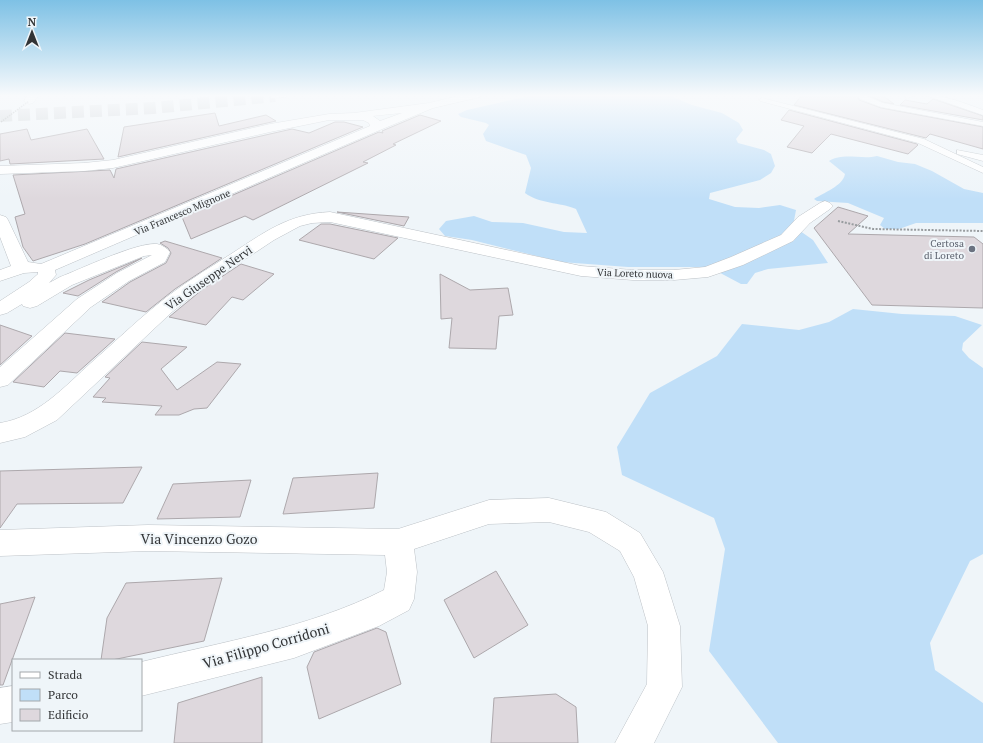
<svg xmlns="http://www.w3.org/2000/svg" width="983" height="743" viewBox="0 0 983 743" font-family="'PT Serif',serif">
<rect width="100%" height="100%" fill="#eff5f9"/>
<path fill="#c0dff8" d="M534 95H668L692 105 722 113 739 123 743 130 736 139 738 143 764 150 771 154 775 166 771 173 760 180 710 193 709 199 735 207 759 208 780 205 796 210 793 226 813 240 828 263 768 269 755 273 747 284H741L709 267H628L561 262 472 240 445 236 439 229 446 221 474 216 492 222 523 223 564 232 587 233 576 209C559 202 540 204 525 193L531 168 526 155 486 141 483 134 489 125 486 123 461 117 458 114 467 110Z
M877 156 898 162 915 164 932 171 964 189 983 193V223H916L899 229H885L880 225 884 218 848 203 817 201 814 199C823 193 843 186 845 174L829 161C843 152 862 160 877 156Z
M853 309 902 314 955 316 982 325 963 343 962 350 969 358 983 368V554L970 561 930 643 935 670 983 703V743H778L709 651 725 549 714 518 622 475 617 447 650 393 717 356 742 324 799 330 829 322Z"/>
<path fill="#ded8dd" stroke="#ada8ac" d="M802 95H857L859 100 881 108 983 127V149L930 134 926 138 794 105Z
M868 95H882L894 104 883 102Z
M933 99 983 116V120L900 105 905 100 927 104Z
M789 110 917 144 918 145 908 154 831 134 812 153 787 147 804 126 781 120Z
M215 113 219 126 266 115 276 121 118 157 124 127Z
M420 115 441 121 393 144 396 145 363 162 368 163 253 220 245 216 191 239 182 217 379 132 383 133 382 131Z
M335 122H344L363 127 85 244 33 261 23 247 15 217 25 214 13 175 110 170 114 178 116 169 292 129 309 133Z
M27 129 31 140 87 129 104 159 10 164 9 159 0 161V134Z
M838 207 868 216 848 234 974 237 983 244V308L872 305 814 228Z
M337 212 409 217 404 226Z
M321 224H330L398 238 374 259 299 240Z
M165 241 222 258 175 289 146 312 102 302 130 282 166 263 171 253 168 248 160 243Z
M142 258 116 272 78 296 63 293 89 280Z
M241 264 274 274 243 300 232 297 206 325 169 317 203 289Z
M440 274 470 290 508 288 513 315 499 316 496 349 449 348 452 318 441 319Z
M0 325 32 336 0 365Z
M65 333 115 339 77 373 60 371 44 387 13 382Z
M142 342 187 347 161 369 177 390 217 362 241 364 207 408 194 409 179 415H155L162 406 102 402 106 398 93 397 110 378 105 377Z
M142 467 123 503 17 504 0 528V471Z
M378 473 374 508 283 514 293 478Z
M251 480 240 517 157 519 173 484Z
M496 571 528 625 474 658 444 600Z
M222 578 204 641 112 660H101L107 618 126 583Z
M35 597 3 685H0V604Z
M377 628 386 632 401 684 319 719 307 667 314 652Z
M262 677V743H174L178 703Z
M556 694 576 707 578 743H491L494 698Z"/>
<g fill="none" stroke-linecap="round" stroke-linejoin="round">
<path stroke="#c9ced2" stroke-width="12" stroke-dasharray="12 6" stroke-linecap="butt" d="M0 116 153 108 275 96"/>
<defs>
<path id="lane" d="M858 95H864L883 103 983 122V126L881 107 860 99Z
M904 95H917L907 98Z
M925 95C945 95 964 103 983 110V115Z
M762 98 924 139 983 167V173L918 143 760 101 759 100Z
M957 150 983 155V161L957 154Z"/>
<path id="street" d="M28 95H39L33 103 29 104 24 101Z
M462 95H481L480 97 433 108 380 130 55 270 56 275 49 283 60 277C81 269 137 242 157 244 162 245 167 248 170 252L165 262 129 281 91 307 8 385 0 387V367L77 299 117 273 152 255 144 256 72 285 37 306 30 308 23 306 22 304 7 313 0 315V301L29 282 38 274V272L24 273 0 281V270L11 266 0 237V215L6 217 8 220 28 262 41 264 370 126 369 123 363 120H329L270 132 113 168 84 171 0 174V166L84 163 113 160 270 124 329 114 354 113 429 103ZM402 113 380 121 373 116Z
M825 201 830 203 833 206 830 209 810 223 793 241 743 265 708 277 674 280H633L581 276 330 222 312 223 300 226 274 240 202 288 172 312 57 420 25 437 0 443V423C38 417 64 387 92 362 114 343 135 322 158 304 181 285 206 270 231 254 265 232 288 214 330 212L581 266 633 270H674L705 267 731 257 781 235 798 217 820 203Z
M549 498 606 512 640 533 663 572 680 626 682 687 654 743H615L647 684 648 626 634 577 620 551 589 532 549 522 489 524 414 549 417 572 414 599 409 610 379 626 294 658 141 696V662C222 642 309 628 384 590L387 572 385 555 148 551 0 556V530L148 525 398 529 489 500Z
M13 686V722L0 724V688Z"/>
<path id="highway" d="M270 95H287L286 97 271 98Z"/>
</defs>
<use href="#lane" stroke="#bdc2c7" stroke-width="1"/>
<use href="#street" stroke="#bdc2c7" stroke-width="1"/>
<use href="#highway" stroke="#bdc2c7" stroke-width="1"/>
<path stroke="#989c9f" stroke-width="2" stroke-dasharray="2 1.5" stroke-linecap="butt" d="M838 221 873 229 983 231"/>
<use href="#lane" fill="#fff" fill-rule="evenodd"/>
<use href="#street" fill="#fff" fill-rule="evenodd"/>
<use href="#highway" fill="#fff" fill-rule="evenodd"/>
<path stroke="#989c9f" stroke-width="1.5" stroke-dasharray="1.5 1" stroke-linecap="butt" d="M1 122 29 101"/>
</g>
<linearGradient id="sky" x2="0" y2="1"><stop stop-color="#7ec1e5"/><stop offset="0.48" stop-color="#f8fafc"/><stop offset="1" stop-color="#f8fafc" stop-opacity="0"/></linearGradient>
<rect width="983" height="199" fill="url(#sky)"/>
<circle fill="#6b7280" stroke="#eff5f9" stroke-width="1.5" cx="972" cy="249" r="4"/>
<g text-anchor="middle" stroke-width="4" stroke-linejoin="round" paint-order="stroke">
<g font-size="10" fill="#323436" stroke="#eff5f9">
<text transform="translate(182 212) rotate(-23)" y="4">Via Francesco Mignone</text>
<text transform="translate(635 273) rotate(2)" y="4">Via Loreto nuova</text>
</g>
<g font-size="10" fill="#5b616d" stroke="#eff5f9" text-anchor="end">
<text x="964" y="247">Certosa<tspan x="964" dy="12">di Loreto</tspan></text>
</g>
<g font-size="12" fill="#323436" stroke="#eff5f9">
<text transform="translate(209 278) rotate(-35)" y="4">Via Giuseppe Nervi</text>
</g>
<g font-size="14" fill="#323436" stroke="#eff5f9">
<text x="199" y="544">Via Vincenzo Gozo</text>
<text transform="translate(266 646) rotate(-16)" y="5">Via Filippo Corridoni</text>
</g>
</g>
<rect x="12" y="659" width="130" height="72" fill="#eff5f9" stroke="#a3a8ab"/>
<rect x="20" y="672" width="20" height="6" fill="#ffffff" stroke="#a3a8ab"/>
<text x="48" y="679" font-size="12" fill="#323436">Strada</text>
<rect x="20" y="689" width="20" height="12" fill="#c0dff8" stroke="#a3a8ab"/>
<text x="48" y="699" font-size="12" fill="#323436">Parco</text>
<rect x="20" y="709" width="20" height="12" fill="#ded8dd" stroke="#a3a8ab"/>
<text x="48" y="719" font-size="12" fill="#323436">Edificio</text>
<g transform="translate(32 32)" stroke="#eff5f9" stroke-width="3" paint-order="stroke">
<path d="M0-3L7 15L0 10L-7 15Z" fill="#323436"/>
<text y="-6" font-size="11" font-weight="bold" text-anchor="middle" fill="#323436">N</text>
</g>
</svg>
